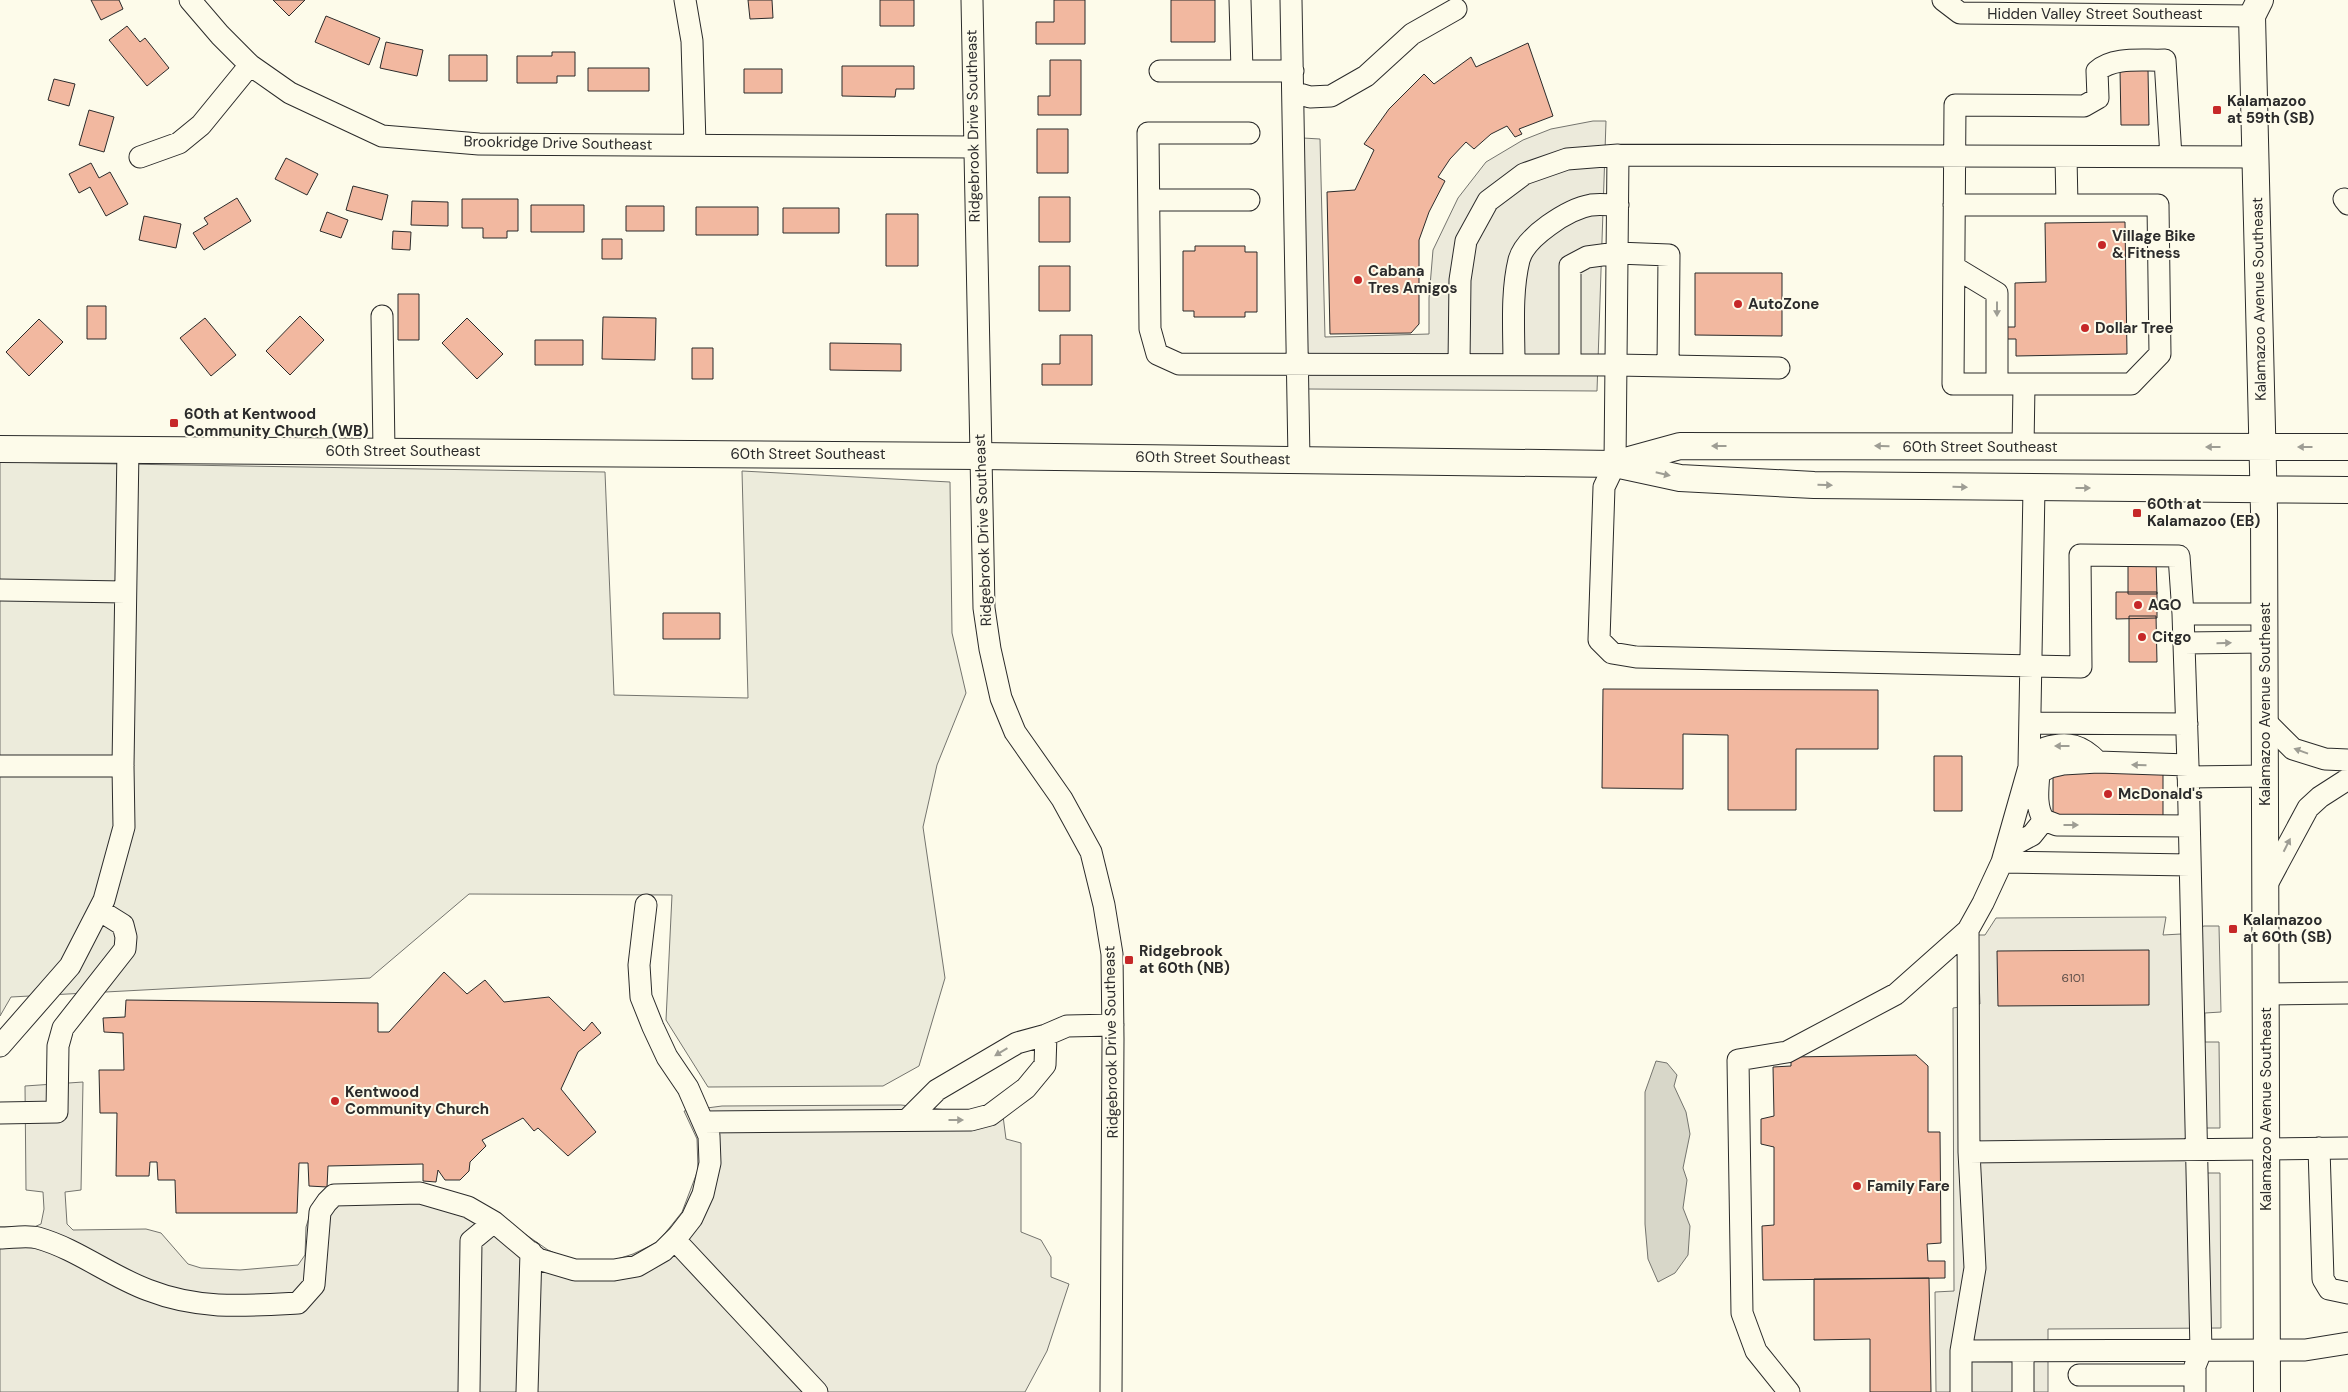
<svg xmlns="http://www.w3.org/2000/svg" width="2348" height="1392" viewBox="0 0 2348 1392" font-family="'DM Sans',sans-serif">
<rect width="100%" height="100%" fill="#fdfbea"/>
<path fill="#ecebdb" stroke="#74746e" d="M0 462 605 472 614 695 748 698 742 471 950 482 952 633 966 693 937 765 923 827 945 978 919 1066 883 1086 708 1087 666 1020 672 895 469 894 370 978 11 997 0 1016Z"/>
<path fill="#eceadb" stroke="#74746e" d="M1593 121H1606L1597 391 1308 389 1303 138 1320 139 1325 337 1429 334V298L1433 250 1458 198 1486 162 1523 140 1551 129Z
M2166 917 2163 935 2181 934 2204 926H2219L2221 1012 2205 1013V1042H2219L2220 1128H2204V1173H2220L2221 1328 2048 1329V1392H1936L1935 1292 1954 1291 1953 1008 1980 1004 1977 935H1985L1996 918Z
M83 1082 81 1190 65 1192 67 1224 73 1230 146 1229 161 1233 188 1264 201 1268 240 1270 298 1265 305 1255 306 1227 312 1208 325 1192 476 1200 548 1250 570 1260 605 1263 633 1254 658 1242 682 1212 698 1170 697 1139 684 1111 722 1106 901 1105 1003 1116 1006 1139 1021 1143V1232L1041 1240 1051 1257V1277L1069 1284 1047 1351 1025 1392H0V1227H34L41 1224 44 1209 43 1192 26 1190 25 1086Z"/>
<path fill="#d8d7c9" stroke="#74746e" d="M1656 1061 1667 1063 1677 1075 1674 1086 1686 1112 1690 1134 1683 1168 1687 1180 1683 1208 1690 1226 1688 1255 1675 1273 1658 1282 1648 1259 1645 1224V1092Z"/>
<path fill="#f2b8a0" stroke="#2b2b2b" d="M91 0H119L123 9 101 20Z
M273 0H305L289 16Z
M748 0H772L773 18 750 19Z
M880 0H914V26H880Z
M1054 0H1085V44H1036V22H1054Z
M1171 0H1215V42H1171Z
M326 16 380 38 369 65 315 42Z
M127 26 140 42 145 38 169 68 147 86 109 40Z
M386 42 423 50 417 76 380 68Z
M1528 43 1553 116 1519 129 1522 134 1515 137 1507 126 1491 134 1474 149 1466 142 1450 159 1438 177 1445 181 1429 212 1419 240V324L1411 333 1330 334 1327 192 1355 190 1374 150 1364 144 1389 109 1424 74 1434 84 1471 57 1476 67Z
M552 52H575V76H557V83H517V56H552Z
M449 55H487V81H449Z
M1050 60H1081V115H1038V96H1050Z
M842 66H914V89H896L895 97 842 96Z
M588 68H649V91H588Z
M744 69H782V93H744Z
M2120 70H2148L2149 125H2121Z
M54 79 75 84 69 106 48 100Z
M89 110 114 117 104 152 79 145Z
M1037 129H1068V173H1037Z
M286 158 318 174 307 195 275 179Z
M91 163 99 178 110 172 128 204 106 216 90 187 79 193 69 174Z
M353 186 388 195 382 220 346 210Z
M1039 197H1070V242H1039Z
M237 198 251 221 204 250 193 233 208 224 204 218Z
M462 199H518V231H507V238H483V228H462Z
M412 201 448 202V226L411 225Z
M531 205H584V232H531Z
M626 206H664V231H626Z
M696 207H758V235H696Z
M783 208H839V233H783Z
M327 212 348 220 341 238 320 231Z
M886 214H918V266H886Z
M144 216 181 224 176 248 139 240Z
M2125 222 2127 354 2016 356V339H1999L1998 327H2015V283L2046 282 2045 223Z
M393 231 411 232 410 250 392 249Z
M602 239H622V259H602Z
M1195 246H1245V252H1257V312H1245V317H1194V311H1183V251H1195Z
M1039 266H1070V311H1039Z
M1695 273H1782V336L1695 335Z
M398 294H419V340H398Z
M87 306H106V339H87Z
M300 316 324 340 290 375 266 351Z
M603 317 656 318 655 360 602 359Z
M205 318 236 355 211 376 180 338Z
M467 318 503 354 477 379 442 343Z
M39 319 63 342 29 376 6 352Z
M1060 335H1092V385H1042V364H1060Z
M535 340H583V365H535Z
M830 343 901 344V371L830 370Z
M692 348H713V379H692Z
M2128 561H2156L2157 594H2128Z
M2116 592H2157V618L2116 619Z
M663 613H720V639H663Z
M2129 616H2156L2157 662H2129Z
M1603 689 1878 690V749H1796V810H1728V735L1683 734V789L1602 788Z
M1934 756H1962V811H1934Z
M2053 770H2163V821L2053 820Z
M2149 950V1005L1998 1006 1997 951Z
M444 972 467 994 485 980 504 1002 549 997 584 1031 592 1022 601 1033 578 1052 561 1089 596 1132 568 1156 538 1128 534 1131 523 1118 482 1140 486 1146 470 1162 469 1171 460 1180H445L438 1170 436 1182 423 1181V1164L328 1166 327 1187 309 1186 308 1163H299L297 1213H176L175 1180H158L157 1162H150L149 1176H116L117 1113H100L99 1070H124L123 1033 104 1032 103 1018 125 1017 126 1000 378 1003V1032H389Z
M1916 1055 1928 1066V1132H1940L1941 1243 1927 1244 1928 1261H1945V1278L1763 1280 1762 1226 1774 1225V1147L1761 1144V1119L1774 1116 1773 1067 1791 1066V1057Z
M1929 1278 1931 1392H1870V1339L1814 1340V1279Z"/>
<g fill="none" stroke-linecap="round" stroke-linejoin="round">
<defs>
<path id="minor" d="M190 0 220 35 250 65 290 93 382 136 479 144 973 147
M685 0 692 41 695 144
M972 0 984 608 990 649 1001 698 1015 732 1062 799 1091 852 1104 905 1112 954 1113 1039 1111 1392
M1240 0 1242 71
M1291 0 1299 459
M1943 0 1960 13 2252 16
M1160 71H1293
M1293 92 1310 97 1331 96 1366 76 1412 34 1456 9
M1249 133H1148L1150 329 1157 354 1179 364 1616 365 1779 368
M1618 155 1615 464 1604 487 1599 640 1612 653 1636 657 2081 667 2080 555 2179 556 2183 614 2188 765 2201 1351 2195 1366V1392
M140 157 179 143 201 125 250 65
M2066 157 2067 205H2158L2160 354 2131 384H1953L1955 105 2084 106 2098 98 2097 71C2114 56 2143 61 2165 60L2171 157
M2344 199 2348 204
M1149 200H1249
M1954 205H2067
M1954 267 1997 293V384
M382 316 384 451
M1459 364 1460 280 1466 241 1488 201 1524 174 1567 159 1618 155 2255 157
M1514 364C1514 330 1511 293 1519 260 1525 237 1568 209 1591 205 1599 204 1609 205 1618 205
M1570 364V266L1587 257 1617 253 1669 255 1668 366
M2023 447 2024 385
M0 590 125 592
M2183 614H2265
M2184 643 2265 642
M2265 721 2293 749 2325 759 2348 760
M2031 723 2187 724
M2188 765 2098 762 2063 764 2050 767 2039 773C2038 788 2035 807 2044 820L2057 825 2189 826
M0 766H123
M2039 773 2041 755 2045 748C2068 741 2082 745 2098 762
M2188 777 2265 776
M2006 849 2032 835 2044 820
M2002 862 2190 865
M2266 886 2308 808 2320 797 2348 779
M2265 994 2348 993
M0 1046 70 966 104 900 124 827 123 766 128 449
M0 1113 57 1112 58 1046 63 1028 125 949 126 937 123 925 99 910
M907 1120 937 1090 1017 1043 1046 1035 1067 1026 1113 1025
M703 1122 971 1120 990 1115 1026 1088 1045 1065 1046 1035
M2319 1148 2323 1279 2329 1289 2348 1293
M1969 1152 2348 1148
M0 1238C12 1238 27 1235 38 1238 77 1249 110 1276 148 1290 199 1310 245 1306 298 1303L314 1285 320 1212 327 1202 334 1195 420 1193 468 1207 494 1222 538 1259 575 1270H614L637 1266 663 1251 678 1236 692 1218 703 1194 710 1163 709 1136 688 1088 667 1057 653 1027 641 997 639 965 646 905
M675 1240 817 1392
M1961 1351 2305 1350 2348 1343
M2079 1375H2195
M469 1392 471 1241 494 1222
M527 1392 531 1252
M1789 1392 1756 1351 1742 1313 1738 1060 1787 1052 1896 994 1968 930 1983 903 2002 862 2029 767 2034 488
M1961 1392V1351L1975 1268 1969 1152 1968 930
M2023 1392V1352"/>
<path id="major" d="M2260 0 2252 16 2264 511 2267 1392
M0 449 980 456 1615 464 1680 478 1814 485 2348 490
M1618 463 1680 446 2348 447"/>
</defs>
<use href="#minor" stroke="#2b2b2b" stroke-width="23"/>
<use href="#major" stroke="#2b2b2b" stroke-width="28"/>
<use href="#minor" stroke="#fdfbea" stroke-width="21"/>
<use href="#major" stroke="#fdfbea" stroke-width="26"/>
</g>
<defs><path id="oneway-solid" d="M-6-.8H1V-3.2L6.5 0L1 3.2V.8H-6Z" transform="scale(1.25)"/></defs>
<g fill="#9e9d94">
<use href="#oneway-solid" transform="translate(1997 309) rotate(90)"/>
<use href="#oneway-solid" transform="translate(1719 446) rotate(180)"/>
<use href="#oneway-solid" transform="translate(1882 446) rotate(-179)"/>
<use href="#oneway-solid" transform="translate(2213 447) rotate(180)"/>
<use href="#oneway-solid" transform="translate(2305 447) rotate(-180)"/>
<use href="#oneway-solid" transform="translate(1663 474) rotate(13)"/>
<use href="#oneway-solid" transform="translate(1825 485) rotate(1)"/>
<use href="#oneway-solid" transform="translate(1960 487) rotate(1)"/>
<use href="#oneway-solid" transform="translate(2083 488)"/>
<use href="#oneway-solid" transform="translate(2224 643) rotate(-1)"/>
<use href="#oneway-solid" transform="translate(2062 746) rotate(180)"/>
<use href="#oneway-solid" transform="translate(2301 751) rotate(-160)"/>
<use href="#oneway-solid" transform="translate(2139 765) rotate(-179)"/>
<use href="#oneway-solid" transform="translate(2071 825)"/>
<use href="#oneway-solid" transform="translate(2287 845) rotate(-63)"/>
<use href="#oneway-solid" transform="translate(1001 1052) rotate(149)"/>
<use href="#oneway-solid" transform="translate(956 1120)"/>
</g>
<g fill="#c62828" stroke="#fdfbea" stroke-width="2">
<rect x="2212" y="105" width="10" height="10" rx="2.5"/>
<circle cx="2102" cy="245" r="5"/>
<circle cx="1358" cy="280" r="5"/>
<circle cx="1738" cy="304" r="5"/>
<circle cx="2085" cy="328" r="5"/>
<rect x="169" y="418" width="10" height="10" rx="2.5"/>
<rect x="2132" y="508" width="10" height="10" rx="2.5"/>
<circle cx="2138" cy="605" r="5"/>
<circle cx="2142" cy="637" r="5"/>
<circle cx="2108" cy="794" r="5"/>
<rect x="2228" y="924" width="10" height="10" rx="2.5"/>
<rect x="1124" y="955" width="10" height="10" rx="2.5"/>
<circle cx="335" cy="1101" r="5"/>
<circle cx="1857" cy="1186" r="5"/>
</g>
<g text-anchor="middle" stroke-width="4" stroke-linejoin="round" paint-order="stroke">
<g font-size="12" fill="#5d4e48">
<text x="2073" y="982">6101</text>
</g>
<g font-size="15" fill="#2b2b2b" stroke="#fdfbea">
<text x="2095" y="19">Hidden Valley Street Southeast</text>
<text transform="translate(973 126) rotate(-91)" y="5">Ridgebrook Drive Southeast</text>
<text transform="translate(558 143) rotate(1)" y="5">Brookridge Drive Southeast</text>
<text transform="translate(2259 299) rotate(-91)" y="5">Kalamazoo Avenue Southeast</text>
<text x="1980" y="452">60th Street Southeast</text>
<text x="403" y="456">60th Street Southeast</text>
<text x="808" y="459">60th Street Southeast</text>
<text transform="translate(1213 458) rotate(1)" y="5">60th Street Southeast</text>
<text transform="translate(983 530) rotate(-92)" y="5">Ridgebrook Drive Southeast</text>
<text transform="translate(2265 704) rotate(-90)" y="5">Kalamazoo Avenue Southeast</text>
<text transform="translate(1111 1042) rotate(-91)" y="5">Ridgebrook Drive Southeast</text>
<text transform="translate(2266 1109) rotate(-90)" y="5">Kalamazoo Avenue Southeast</text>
</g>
<g font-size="15" font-weight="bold" fill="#2b2b2b" stroke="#fdfbea" text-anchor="start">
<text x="2227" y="106">Kalamazoo<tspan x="2227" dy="17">at 59th (SB)</tspan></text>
<text x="2112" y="241">Village Bike<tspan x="2112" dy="17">&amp; Fitness</tspan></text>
<text x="1368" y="276">Cabana<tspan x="1368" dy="17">Tres Amigos</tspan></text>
<text x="1748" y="309">AutoZone</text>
<text x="2095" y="333">Dollar Tree</text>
<text x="184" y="419">60th at Kentwood<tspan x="184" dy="17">Community Church (WB)</tspan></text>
<text x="2147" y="509">60th at<tspan x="2147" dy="17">Kalamazoo (EB)</tspan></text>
<text x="2148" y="610">AGO</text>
<text x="2152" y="642">Citgo</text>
<text x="2118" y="799">McDonald's</text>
<text x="2243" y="925">Kalamazoo<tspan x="2243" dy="17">at 60th (SB)</tspan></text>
<text x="1139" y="956">Ridgebrook<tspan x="1139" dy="17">at 60th (NB)</tspan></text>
<text x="345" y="1097">Kentwood<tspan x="345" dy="17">Community Church</tspan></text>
<text x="1867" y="1191">Family Fare</text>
</g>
</g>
</svg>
